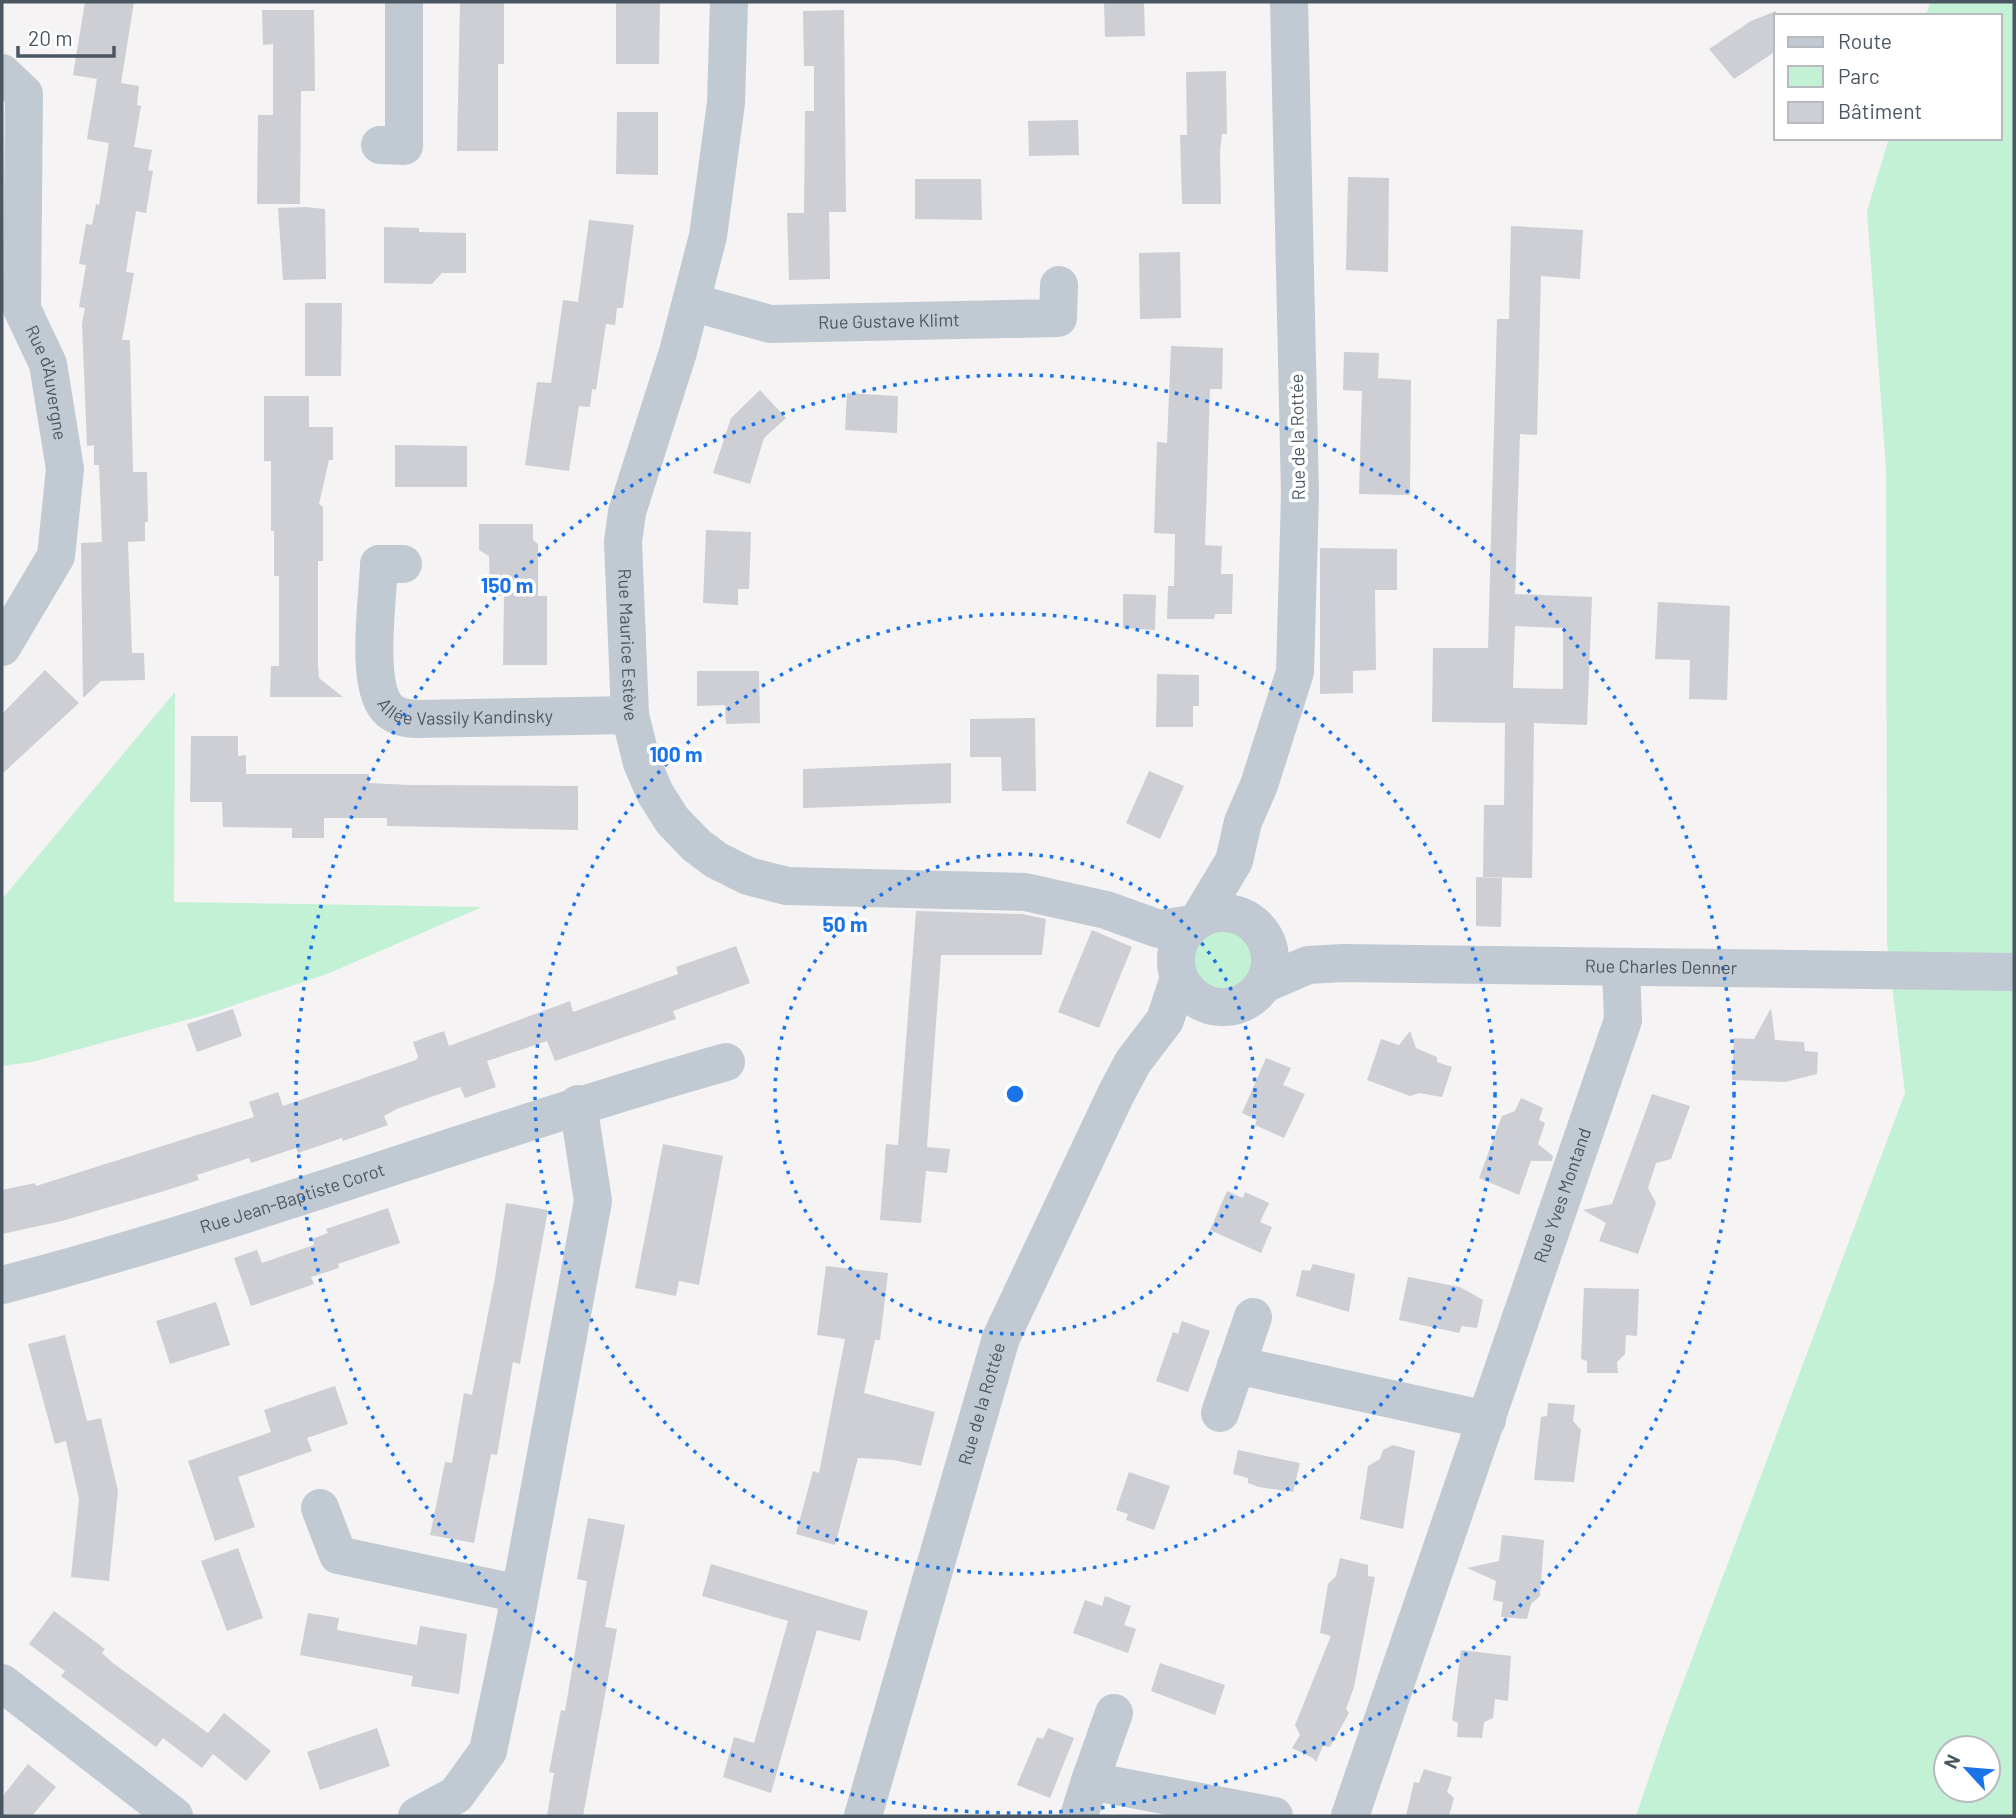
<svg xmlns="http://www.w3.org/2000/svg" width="2016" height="1818" viewBox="0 0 2016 1818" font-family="Barlow,sans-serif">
<rect width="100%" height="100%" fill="#f5f3f3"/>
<path fill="#c3f1d5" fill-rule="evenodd" d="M1930 2H2014V1816H1636L1667 1725 1905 1093 1887 943 1886 467 1867 211 1889 138H2000V16H1926ZM1946 1748H1988V1790H1946Z
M175 692 174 902 482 907 327 974 208 1014 32 1062 2 1066V899Z
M1194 960a29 29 0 1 1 58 0a29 29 0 1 1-58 0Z"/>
<path fill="#cdcfd5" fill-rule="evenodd" d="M85 2H134L121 83 139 86 137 105 141 106 134 147 152 150 148 170 153 171 146 213 136 211 126 272 134 273 122 340H130L133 472H147L148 522H145V541L128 542 132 653H144L145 680 101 681 83 698 81 543 102 542 99 465H94V445L87 446 82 324 85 308 79 307 86 265 79 264 86 224 92 225 96 204 99 205 109 143 87 139 97 79 73 75Z
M460 2H504V64H498V151H457Z
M616 2H660L659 64H616Z
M1104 2H1144L1145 36 1105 37Z
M262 10H314L315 91H301L300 204H257L258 115H273V44L263 45Z
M844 10 846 212H829L830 279 789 280 787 213H804L805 111H814V66H804L803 11Z
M1776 11V51L1734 79 1709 49 1751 21Z
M1226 71 1227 134H1222L1220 151 1221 204H1182L1180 135H1187L1186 72Z
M617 112H658V175L616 174Z
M1078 120 1079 155 1029 156 1028 121Z
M1348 177 1389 178 1388 272 1346 270Z
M915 179H981L982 220 915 219Z
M305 207 325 209 326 279 283 280 278 208Z
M589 220 634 225 623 308H617L615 325 606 324 596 390 592 389 590 407 579 406 569 471 525 465 537 382 551 383 563 300 578 302Z
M1511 226 1583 230 1580 279 1541 276 1537 435 1520 434 1515 594 1592 597 1587 725 1534 723 1532 878 1483 877 1484 805H1504L1505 723 1432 722 1433 648H1488L1497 319H1509ZM1515 626 1563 628V689L1513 688Z
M384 227 419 228V232L466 233V273H442L432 284 384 283Z
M1180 252 1181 318 1140 319 1139 253Z
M305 303H342L341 376H305Z
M1171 346 1223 348 1222 389H1210L1205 545 1222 546 1221 574H1233L1232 614H1215L1214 619H1167L1168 586H1174L1175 534 1154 533 1157 442 1167 443Z
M1344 352 1379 353 1378 378 1411 380 1410 495 1359 494 1362 391 1343 390Z
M760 390 786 418 764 438 750 484 713 473 731 418Z
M847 393 898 396 897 433 845 430Z
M264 396H309V427H333V460H329L319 504 323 507V561H318V666L319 678 343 697H270L271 666H279V576H274V531H271V461H264Z
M395 445 467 446V487H395Z
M479 524H533V540L538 544V596H547V665H503L504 596H490L489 556 479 550Z
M706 530 751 532 749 589H738V605L703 603Z
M1320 548 1397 549V590H1375L1376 670 1353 671V693L1320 694Z
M1123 594 1156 595 1155 630 1123 628Z
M1658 602 1730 606 1727 700 1689 699 1690 660 1655 659Z
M45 670 79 703 2 774V714Z
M697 671H759L760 723 726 724 725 705 697 706Z
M1157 674 1199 675V706H1193V727H1156Z
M1035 718 1036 791H1002L1001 757H970V719Z
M191 736H238V756L246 755V774H369V783L409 785 578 786V830L387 826V818H324V838H292V828L223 827 222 802H190Z
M951 763V803L803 808V769Z
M1149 771 1184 786 1160 839 1126 823Z
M1476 877 1502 878 1501 927 1476 926Z
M916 911 1022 914 1046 919 1042 955H941L927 1147 950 1149 947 1173 926 1171 921 1223 880 1220 886 1144 898 1145Z
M1092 930 1132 947 1099 1028 1058 1012Z
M736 946 750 983 673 1011 676 1019 555 1061 547 1041 487 1061 496 1087 465 1098 460 1087 399 1108 384 1116 388 1125 343 1141 342 1138 298 1153 296 1148 251 1163 249 1158 197 1175 199 1180 164 1191 62 1221 2 1234V1190L35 1183 36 1186 254 1117 249 1102 278 1092 283 1106 416 1060 418 1057 413 1042 444 1031 449 1046 570 1001 573 1012 678 974 676 967Z
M1771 1008 1775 1040 1804 1042 1805 1051 1818 1052 1817 1074 1785 1082 1732 1080 1734 1038 1754 1039Z
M233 1009 242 1036 197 1052 187 1024Z
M1410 1031 1416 1048 1437 1057V1062L1452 1067 1442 1097 1419 1093 1410 1096 1367 1080 1381 1039 1399 1045Z
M1266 1058 1291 1068 1283 1085 1305 1094 1284 1138 1255 1125 1257 1120 1242 1113Z
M1652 1094 1690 1106 1671 1159 1656 1163 1648 1188 1656 1203 1638 1254 1599 1241 1606 1223 1583 1210 1612 1204Z
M1521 1098 1543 1108 1539 1120 1545 1123 1538 1144 1553 1156 1552 1161H1531L1519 1195 1479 1178 1502 1116 1515 1111Z
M663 1144 723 1156 699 1285 679 1281 676 1296 635 1288Z
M1227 1191 1243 1198 1245 1192 1269 1203 1260 1222 1272 1227 1261 1253 1210 1230Z
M506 1203 548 1210 520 1364 513 1362 497 1455 491 1454 474 1543 430 1535 445 1462 452 1463 464 1393 472 1395 495 1278Z
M388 1208 400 1243 338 1264 339 1268 311 1277 314 1284 251 1306 234 1258 257 1250 262 1263 314 1245 312 1239 328 1233 326 1229Z
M1313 1264 1355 1274 1349 1312 1296 1296 1302 1270 1310 1271Z
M826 1266 888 1273 880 1340H875L864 1393 935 1412 921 1466 894 1460 858 1458 835 1545 796 1534 813 1471 819 1473 845 1339 817 1335Z
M1408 1277 1460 1287 1483 1300 1477 1328 1462 1326 1459 1333 1399 1320Z
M1584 1288 1639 1289 1637 1336 1626 1335 1625 1354 1617 1362 1618 1373H1587V1361L1581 1359Z
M216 1302 230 1345 170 1364 156 1321Z
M1182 1321 1210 1331 1188 1392 1156 1381 1173 1332 1178 1334Z
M65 1335 87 1421 101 1418 118 1491 109 1581 71 1577 79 1499 66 1441 55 1444 28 1344Z
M335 1386 348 1424 307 1438 312 1451 238 1477 255 1527 215 1541 188 1461 271 1432 264 1410Z
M1548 1403 1575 1405 1573 1421 1581 1430 1574 1482 1534 1480 1541 1417 1547 1416Z
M1393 1445 1415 1451 1403 1529 1360 1519 1368 1466 1380 1459 1383 1450Z
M1238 1450 1300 1463 1293 1492 1259 1487 1248 1483V1478L1233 1474Z
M1129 1472 1170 1486 1154 1530 1126 1520 1128 1514 1116 1510Z
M588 1518 625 1525 605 1627 617 1629 583 1816H547L554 1773 549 1772 561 1710 565 1711 587 1581 577 1579Z
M1502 1535 1544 1540 1540 1596 1531 1604 1527 1619 1501 1617 1503 1602 1493 1600 1496 1581 1467 1568 1499 1561Z
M238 1548 263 1618 227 1631 201 1561Z
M1340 1558 1368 1565V1576L1375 1577 1354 1687 1346 1709 1349 1713 1330 1747 1323 1746 1316 1762 1313 1758 1292 1748 1300 1735 1295 1725 1331 1636 1320 1633 1328 1584 1336 1576Z
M711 1564 868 1611 860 1641 817 1630 771 1793 723 1777 734 1737 754 1743 788 1621 702 1596Z
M1105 1596 1131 1606 1124 1625 1136 1629 1128 1653 1073 1633 1085 1600 1102 1606Z
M54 1611 105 1649 102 1653 113 1663 208 1733 224 1713 271 1751 246 1781 213 1754 202 1768 163 1738 156 1747 61 1676 65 1671 29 1644Z
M308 1613 339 1618 337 1630 417 1645 420 1626 467 1634 459 1694 411 1686 413 1676 300 1655Z
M1461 1650 1511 1656 1508 1701 1495 1699 1493 1718 1484 1722 1482 1738 1457 1737 1458 1723 1452 1720Z
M1160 1663 1225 1685 1215 1715 1151 1691Z
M377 1728 390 1766 320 1790 307 1752Z
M1048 1728 1074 1738 1050 1798 1017 1785 1037 1737 1043 1739Z
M28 1764 56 1787 32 1816H2V1797Z
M1424 1769 1452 1777 1447 1792 1454 1798 1449 1816H1406L1414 1782 1419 1783Z"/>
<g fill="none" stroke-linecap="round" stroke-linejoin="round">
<g stroke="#c1cad2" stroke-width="38">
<path id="s1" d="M729 2 726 103 708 236 678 352 627 512 623 542 630 715 642 763 655 793 672 820 696 845 716 860 748 876 787 886 1025 892 1106 910 1159 929 1192 924"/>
<path id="s2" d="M2 73 24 94 22 309 48 364 65 469 56 556 2 647"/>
<path d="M380 145 404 146V2"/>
<path id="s3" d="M691 302 770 324 1058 318 1059 285"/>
<path id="s4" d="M403 564H379C378 598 365 683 387 708 395 717 405 718 416 719L630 715"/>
<circle cx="1223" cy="960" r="47"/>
<path d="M1199 919 1234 861 1243 822 1259 785 1295 672 1300 495 1289 2"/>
<path id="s5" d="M1264 984 1308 965 1343 963 2014 972"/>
<path id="s6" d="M2 1285C246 1222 483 1131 726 1062"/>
<path d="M1236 1365 1487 1420"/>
<path d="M1220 1413 1253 1317"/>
<path d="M320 1508 338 1555 520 1594"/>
<path d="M2 1683 174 1816"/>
<path d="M1090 1781 1114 1713"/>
<path d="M417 1816 456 1795 488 1751 514 1627 593 1201 578 1104"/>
<path id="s7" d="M863 1816 1001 1338 1116 1094 1133 1062 1165 1020 1179 978"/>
<path d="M1079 1816 1090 1781 1274 1816"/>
<path id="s8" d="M1350 1816 1623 1020 1621 969"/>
</g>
</g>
<g fill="none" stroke="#1a73e8" stroke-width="3.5" stroke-dasharray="3.5 7">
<circle cx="1015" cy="1094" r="240"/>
<circle cx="1015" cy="1094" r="480"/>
<circle cx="1015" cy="1094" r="719"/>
</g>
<g text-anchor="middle" stroke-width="7" stroke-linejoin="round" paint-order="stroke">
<g font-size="18" fill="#4a5661" stroke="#fff">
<text dy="6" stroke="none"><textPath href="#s3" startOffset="201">Rue Gustave Klimt</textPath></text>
<text dy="6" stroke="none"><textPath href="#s2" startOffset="324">Rue d'Auvergne</textPath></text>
<text transform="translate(1298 437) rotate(-91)" y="6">Rue de la Rottée</text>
<text dy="6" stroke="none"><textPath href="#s1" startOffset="656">Rue Maurice Estève</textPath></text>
<text dy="6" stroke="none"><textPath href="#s4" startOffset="250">Allée Vassily Kandinsky</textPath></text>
<text dy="6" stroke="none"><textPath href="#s5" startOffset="401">Rue Charles Denner</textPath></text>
<text dy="6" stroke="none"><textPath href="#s8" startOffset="656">Rue Yves Montand</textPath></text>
<text dy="6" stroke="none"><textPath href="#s6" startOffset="303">Rue Jean-Baptiste Corot</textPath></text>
<text dy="6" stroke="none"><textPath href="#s7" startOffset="429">Rue de la Rottée</textPath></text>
</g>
</g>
<circle cx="1015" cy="1094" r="10" fill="#1a73e8" stroke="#fff" stroke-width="3.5"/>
<g font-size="21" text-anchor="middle" font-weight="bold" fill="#1a73e8" stroke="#fff" stroke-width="7" stroke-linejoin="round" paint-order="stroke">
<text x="507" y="593">150 m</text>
<text x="676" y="762">100 m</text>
<text x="845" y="932">50 m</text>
</g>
<rect width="2016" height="1818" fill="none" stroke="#4a5661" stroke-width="7"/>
<rect x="1774" y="14" width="228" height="126" fill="#ffffff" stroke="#b7bbc0" stroke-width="2"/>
<rect x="1788" y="37" width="35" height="10" fill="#c1cad2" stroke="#b7bbc0" stroke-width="2"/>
<text x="1838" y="49" font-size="21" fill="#4a5661">Route</text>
<rect x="1788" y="66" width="35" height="21" fill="#c3f1d5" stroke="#b7bbc0" stroke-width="2"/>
<text x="1838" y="84" font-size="21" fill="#4a5661">Parc</text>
<rect x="1788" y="102" width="35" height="21" fill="#cdcfd5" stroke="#b7bbc0" stroke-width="2"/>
<text x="1838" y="119" font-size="21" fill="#4a5661">Bâtiment</text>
<g transform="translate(1967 1769) rotate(296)"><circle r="33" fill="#ffffff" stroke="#b7bbc0" stroke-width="2"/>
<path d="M0-5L12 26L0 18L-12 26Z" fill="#1a73e8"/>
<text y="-10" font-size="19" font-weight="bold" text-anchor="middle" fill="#4a5661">N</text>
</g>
<path d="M18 46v10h96v-10" fill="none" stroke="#4a5661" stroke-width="3.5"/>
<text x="28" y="46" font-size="21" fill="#4a5661" stroke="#ffffff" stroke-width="5" paint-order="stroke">20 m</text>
</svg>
